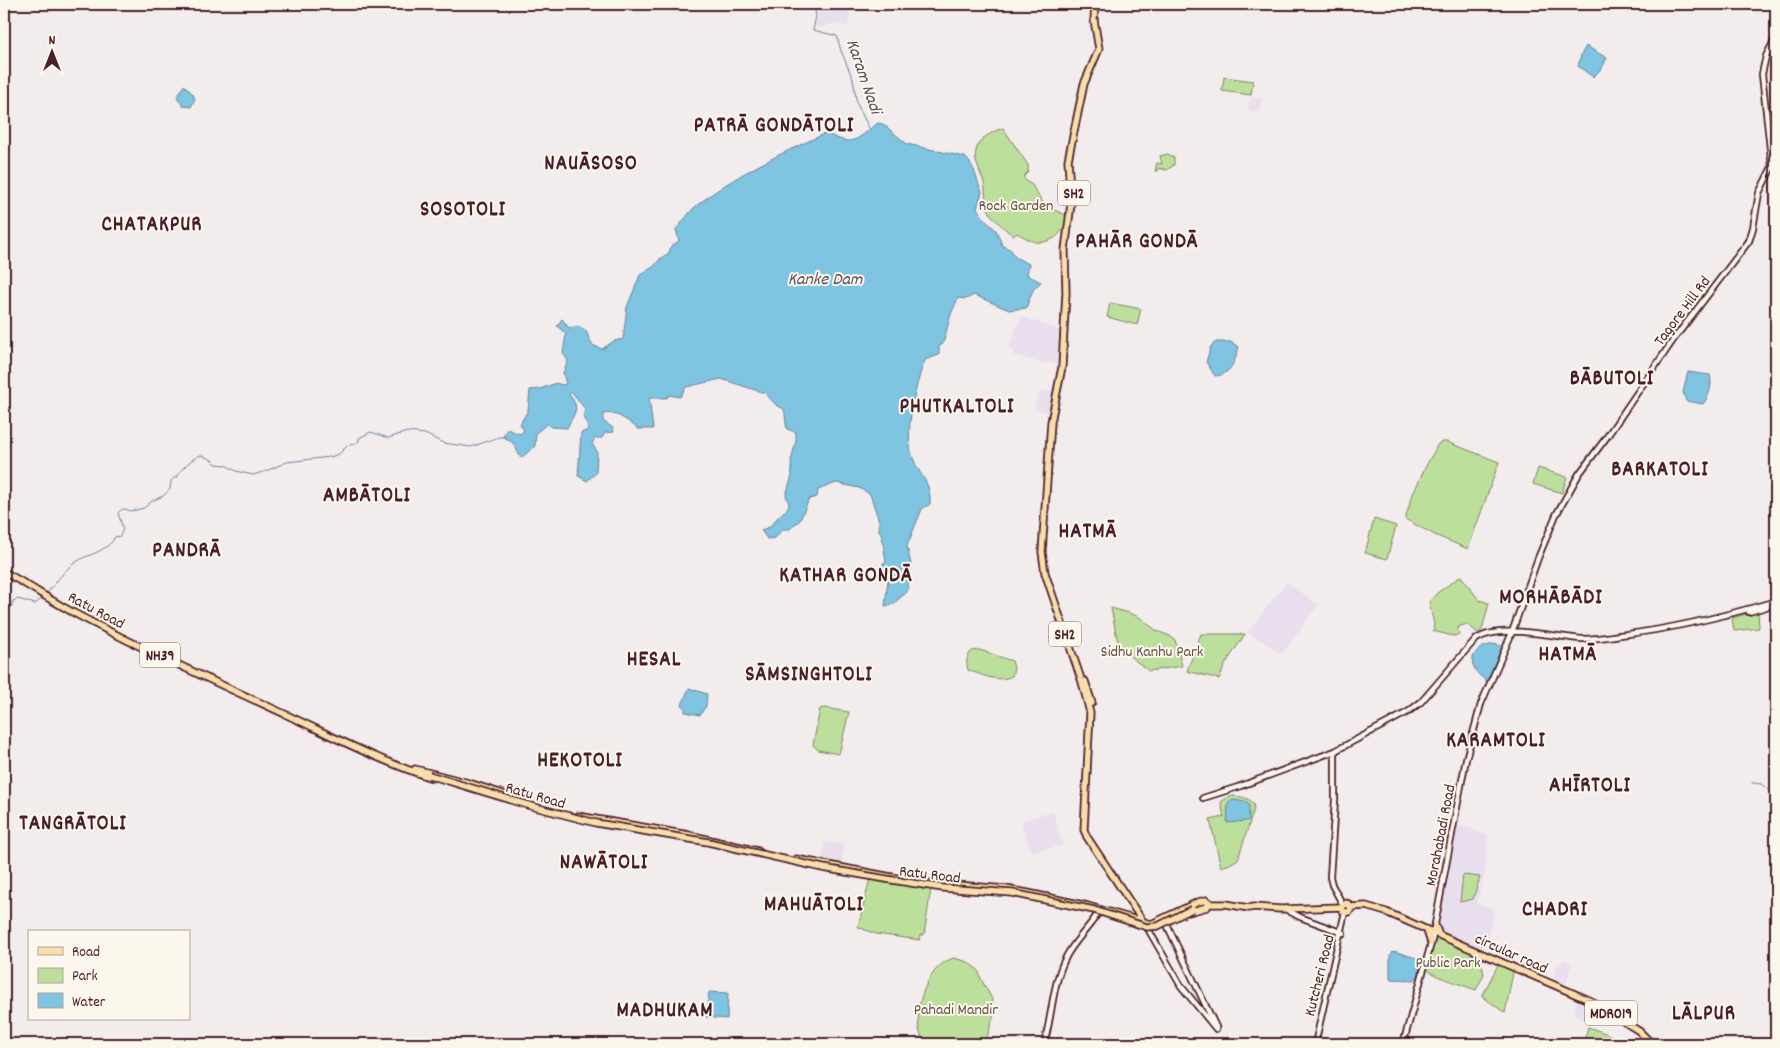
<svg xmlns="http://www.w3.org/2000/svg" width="1780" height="1048" viewBox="0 0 1780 1048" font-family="Dekko,sans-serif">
<rect width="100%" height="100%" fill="#f3eced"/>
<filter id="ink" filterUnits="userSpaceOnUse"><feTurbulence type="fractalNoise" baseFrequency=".02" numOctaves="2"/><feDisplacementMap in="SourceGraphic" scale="10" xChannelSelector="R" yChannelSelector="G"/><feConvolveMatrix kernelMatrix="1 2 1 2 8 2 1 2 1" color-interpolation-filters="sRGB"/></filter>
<g filter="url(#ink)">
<path fill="#e9deee" d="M818 4H845V5L851 7 848 26 829 24 827 26 821 28 815 25 818 20Z
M1250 97 1262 98 1260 112 1248 110Z
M1021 316 1062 331V365L1047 362 1045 364 1013 355V352L1008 350Z
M1049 391 1052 392 1048 413 1034 409 1039 392Z
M1287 582 1318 605 1282 654 1247 632Z
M1053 811 1063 846 1031 852 1021 821Z
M1456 826 1470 828 1479 833 1488 834 1485 873 1476 904 1493 908 1495 912 1487 939 1481 952 1439 934 1438 928Z
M825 841 844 844 840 868 821 864Z
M1563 959 1572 963 1565 987 1552 982 1556 967 1562 963Z
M1578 998 1590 1003 1585 1020 1573 1014Z"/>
<path fill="#bce09b" stroke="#838063" d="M1224 77 1253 81 1251 95 1222 91Z
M1003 128 1028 165V172L1023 177 1027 182 1032 185 1045 206 1068 216C1065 232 1053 244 1036 242 1030 241 1023 236 1017 233L1013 236C1004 227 991 219 987 206 985 199 986 191 984 183 982 176 978 169 976 161 972 143 988 133 1003 128Z
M1168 154 1174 158V165L1167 170 1158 168 1157 171H1155L1157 163 1162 164 1160 156Z
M1110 303 1141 309 1137 325 1107 317Z
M1442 442H1447L1499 462 1468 549 1435 535 1405 519 1413 494 1425 468 1438 444Z
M1538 468 1567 477 1562 493 1533 484Z
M1374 519 1396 526 1387 559 1365 553Z
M1461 576 1479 600 1489 603 1482 630 1478 633 1467 624 1458 627 1459 635 1453 636 1433 631 1434 624 1429 602 1437 593Z
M1111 608 1129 613 1139 617 1157 631 1170 636 1175 640 1182 666 1149 671 1119 648Z
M1758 611 1759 628 1734 631 1732 618Z
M1201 634H1245L1226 663 1219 679 1187 671Z
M980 650 1012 661 1014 668 1012 676C998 683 982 675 968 670 966 662 966 657 972 651Z
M824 708 849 712 839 754 818 750 813 745 820 709Z
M1230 796C1238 796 1247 797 1253 803L1254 809 1238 859 1230 864 1221 867 1210 820 1224 817 1221 802Z
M1463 875 1480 877 1473 899 1460 902Z
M870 879 931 889 924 935H920V940L876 934 858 927Z
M1440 937 1480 955 1484 974 1476 990 1437 976 1426 969 1433 941Z
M954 958 968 962 978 970 981 979 992 999 994 1014 985 1044H925C908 1020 925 965 954 958Z
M1499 963 1512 968 1513 973 1505 1013 1482 996Z
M1588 1027C1600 1031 1614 1036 1624 1043V1044H1590L1584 1042Z"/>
<path fill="#7fc4e0" stroke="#6a8298" d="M1586 46 1607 58 1602 68 1593 77 1578 66 1581 55Z
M184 85 193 94 195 99 191 107 183 106 177 97Z
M878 123 883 124 907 144 965 157C977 169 975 178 982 192L977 208 986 221 996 230 1002 245 1011 250 1015 257 1029 264 1027 275 1041 282 1033 290 1026 308 1009 310 974 295 966 299 958 298 951 314 943 344 939 346V355L925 360C916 383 903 434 913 458 919 476 932 482 930 504L922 509 907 546 911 565 907 592 893 604 885 606 888 580 882 574 883 563 886 562 882 536 879 531V521L870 494 859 488 836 483 818 490 817 497 809 499 800 520 790 529H783L775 538 767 539 761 530 770 527 777 518 787 509 789 504 786 495 792 476 791 461 796 441V432L787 429C785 422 786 416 784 409L776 405 765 393 721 379 686 387 680 397 669 395 667 398H649L653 429H638C628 421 616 411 603 414V421L613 428 614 432 605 433 602 438H595L592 444 597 451 596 473 587 481 578 476 581 433 588 430 586 421 583 417 585 409 572 392 569 394C581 410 575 411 567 428L551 427 547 424 536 433 535 446 521 458 513 443 503 436 507 429 520 434 524 430 520 424 528 410 530 390 540 389 556 383 562 385 566 384 563 373 568 361 563 353 566 334 557 326 562 319 569 328 578 326 586 331 592 345 602 349 614 341 623 339 627 307 640 275 653 267 661 258 669 253 671 246 679 241 676 229C683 222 689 212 696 206 734 175 780 154 824 134 832 135 839 140 847 141 858 142 869 129 878 123Z
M1216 342H1231L1239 347C1235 361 1231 375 1215 376L1206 362 1211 346Z
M1688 372 1710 375C1713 385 1709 397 1703 404L1686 401 1683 392Z
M1495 644 1503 647 1487 681C1473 673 1465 656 1483 647 1486 645 1492 645 1495 644Z
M689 688 707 694 706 706 700 715 685 712V708L682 705Z
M1233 800 1247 802 1249 804V820L1247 821 1227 823 1228 803Z
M1394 951 1422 960 1418 977 1414 980 1390 979V955Z
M709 992 728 993 727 1019 706 1017Z"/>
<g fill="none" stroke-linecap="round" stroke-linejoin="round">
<path stroke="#6a8298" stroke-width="1" d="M814 4 816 16 813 30 837 36 841 51 853 79 857 104 870 130
M46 594C59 580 65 567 83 558 93 554 110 548 115 537L120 536 123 529 118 513C124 506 125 510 132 511L144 508 152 501 163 496 170 489 171 481 175 477 177 478C181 468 191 459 201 455L212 460 216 464 226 465 236 471 253 475 266 471 287 462 330 457 339 454 348 445 356 444 359 441V438L371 432 388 438 407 432 425 434 443 443 471 447 499 437H505
M4 610 12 606 13 601 18 599 35 604 44 597
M1752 783 1761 784 1776 795"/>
<defs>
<path id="secondary" d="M1749 612 1776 604
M1335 751V800L1330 877 1332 885 1343 905
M1203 798 1238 787 1335 751 1408 712 1421 702 1474 641C1496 622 1555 637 1582 639 1595 639 1608 637 1620 635 1673 629 1725 616 1776 601
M1287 910 1300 917 1343 933
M1167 925 1216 1027
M1148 929 1181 986 1216 1029
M1044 1044C1052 1017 1052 987 1064 961 1072 942 1090 928 1100 910
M1315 1044 1345 912
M1403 1044 1432 940 1466 759 1481 704 1511 635 1538 558 1556 515 1579 474 1606 438 1674 339 1749 241 1753 228 1759 193 1772 167 1762 74 1766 56 1776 37"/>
<path id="primary" d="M1095 4 1094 20 1099 49 1084 84 1068 160 1071 204 1065 250 1066 293 1062 367 1051 422 1042 552 1045 573 1082 682 1090 713 1084 830 1087 837 1144 923
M4 572C29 585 51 601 76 614 145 651 218 683 289 716 336 738 382 762 432 778
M1085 681 1092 703
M415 769 469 783 528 802
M578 816 689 835 758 851
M796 859 897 878
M931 883 1006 889 1028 893 1088 906 1151 924 1198 902 1206 900 1209 902
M1207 904H1226L1249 908 1253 907 1281 909 1342 907 1346 903 1349 904 1351 909 1349 912H1345L1342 910V907
M1351 907 1366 906 1386 912 1591 1001 1639 1031 1652 1044
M1189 912 1207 907 1209 904
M1435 925 1439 935
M1427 931 1431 943"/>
</defs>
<use href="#secondary" stroke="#4a1f2b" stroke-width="8"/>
<use href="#primary" stroke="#4a1f2b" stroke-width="9"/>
<use href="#secondary" stroke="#fbf7ec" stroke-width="4.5"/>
<use href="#primary" stroke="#f8deab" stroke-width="5.5"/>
<defs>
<path id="primary-bridge" d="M429 775 531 806 596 823 708 842 823 868 892 880 943 888 1012 893 1094 910 1147 927 1158 926 1192 909"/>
</defs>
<use href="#primary-bridge" stroke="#4a1f2b" stroke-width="9" stroke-linecap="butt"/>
<use href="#primary-bridge" stroke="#f8deab" stroke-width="5.5"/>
</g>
</g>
<g text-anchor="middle" stroke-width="4" stroke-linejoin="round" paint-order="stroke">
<g fill="#fbf7ec" stroke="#7f6065" stroke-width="1">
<rect x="1058" y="180.5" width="32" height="25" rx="4"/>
<rect x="1049" y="621.5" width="32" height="25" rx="4"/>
<rect x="140" y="642.5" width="40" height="25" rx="4"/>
<rect x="1585" y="1000.5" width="52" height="25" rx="4"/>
</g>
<g font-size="15" font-weight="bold" fill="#4a1f2b">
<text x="1074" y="198">SH2</text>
<text x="1065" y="639">SH2</text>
<text x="160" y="660">NH39</text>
<text x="1611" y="1018">MDR019</text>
</g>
<g font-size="16" fill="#664f47" stroke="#fbf7ec">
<text x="1016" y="210">Rock Garden</text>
<text x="1152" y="656">Sidhu Kanhu Park</text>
<text x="1448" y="967">Public Park</text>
<text x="956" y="1014">Pahadi Mandir</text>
</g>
<g font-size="16" fill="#4a1f2b" stroke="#fbf7ec">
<text transform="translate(1681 310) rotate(-53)" y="6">Tagore Hill Rd</text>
<text transform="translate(97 609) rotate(28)" y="6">Ratu Road</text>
<text transform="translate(536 794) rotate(16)" y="6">Ratu Road</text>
<text transform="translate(1439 835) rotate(-79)" y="6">Morahabadi Road</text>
<text transform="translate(930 873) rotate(7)" y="6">Ratu Road</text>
<text transform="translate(1512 952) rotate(24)" y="6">circular road</text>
<text transform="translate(1318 975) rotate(-76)" y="6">Kutcheri Road</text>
</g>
<g font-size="18" font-style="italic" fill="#5a5161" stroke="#fbf7ec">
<text transform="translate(865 76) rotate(71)" y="6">Karam Nadi</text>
<text x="825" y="284">Kanke Dam</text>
</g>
<g font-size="21" font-weight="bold" letter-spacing="1" fill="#4a1f2b" stroke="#fbf7ec">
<text x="774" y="131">PATRĀ GONDĀTOLI</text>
<text x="591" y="169">NAUĀSOSO</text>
<text x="463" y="215">SOSOTOLI</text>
<text x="152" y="230">CHATAKPUR</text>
<text x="1137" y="247">PAHĀR GONDĀ</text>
<text x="1612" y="384">BĀBUTOLI</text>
<text x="957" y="412">PHUTKALTOLI</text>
<text x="1660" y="475">BARKATOLI</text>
<text x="367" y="501">AMBĀTOLI</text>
<text x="1088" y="537">HATMĀ</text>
<text x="187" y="556">PANDRĀ</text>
<text x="846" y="581">KATHAR GONDĀ</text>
<text x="1551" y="603">MORHĀBĀDI</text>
<text x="1568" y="660">HATMĀ</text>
<text x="654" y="665">HESAL</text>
<text x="809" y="680">SĀMSINGHTOLI</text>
<text x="1496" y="746">KARAMTOLI</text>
<text x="580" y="766">HEKOTOLI</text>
<text x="1590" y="791">AHĪRTOLI</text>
<text x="73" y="829">TANGRĀTOLI</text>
<text x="604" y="868">NAWĀTOLI</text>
<text x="814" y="910">MAHUĀTOLI</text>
<text x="1555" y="915">CHADRI</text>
<text x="665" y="1016">MADHUKAM</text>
<text x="1704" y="1019">LĀLPUR</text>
</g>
</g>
<rect width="1780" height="1048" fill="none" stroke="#fbf7ec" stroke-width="20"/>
<rect x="10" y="10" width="1760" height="1028" fill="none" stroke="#4a1f2b" stroke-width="2" filter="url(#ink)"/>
<rect x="28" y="930" width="162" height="90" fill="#fbf7ec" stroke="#b4a19f"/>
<rect x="38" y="947" width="25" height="8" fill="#f8deab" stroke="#b4a19f"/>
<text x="72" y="956" font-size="15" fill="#4a1f2b">Road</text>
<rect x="38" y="968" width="25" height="15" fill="#bce09b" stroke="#b4a19f"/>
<text x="72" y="980" font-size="15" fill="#4a1f2b">Park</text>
<rect x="38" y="993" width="25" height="15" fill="#7fc4e0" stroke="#b4a19f"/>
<text x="72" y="1006" font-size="15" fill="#4a1f2b">Water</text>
<g transform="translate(52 52)" stroke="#fbf7ec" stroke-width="4" paint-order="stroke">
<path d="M0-4L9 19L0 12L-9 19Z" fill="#4a1f2b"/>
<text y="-8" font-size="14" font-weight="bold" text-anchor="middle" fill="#4a1f2b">N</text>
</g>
</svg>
